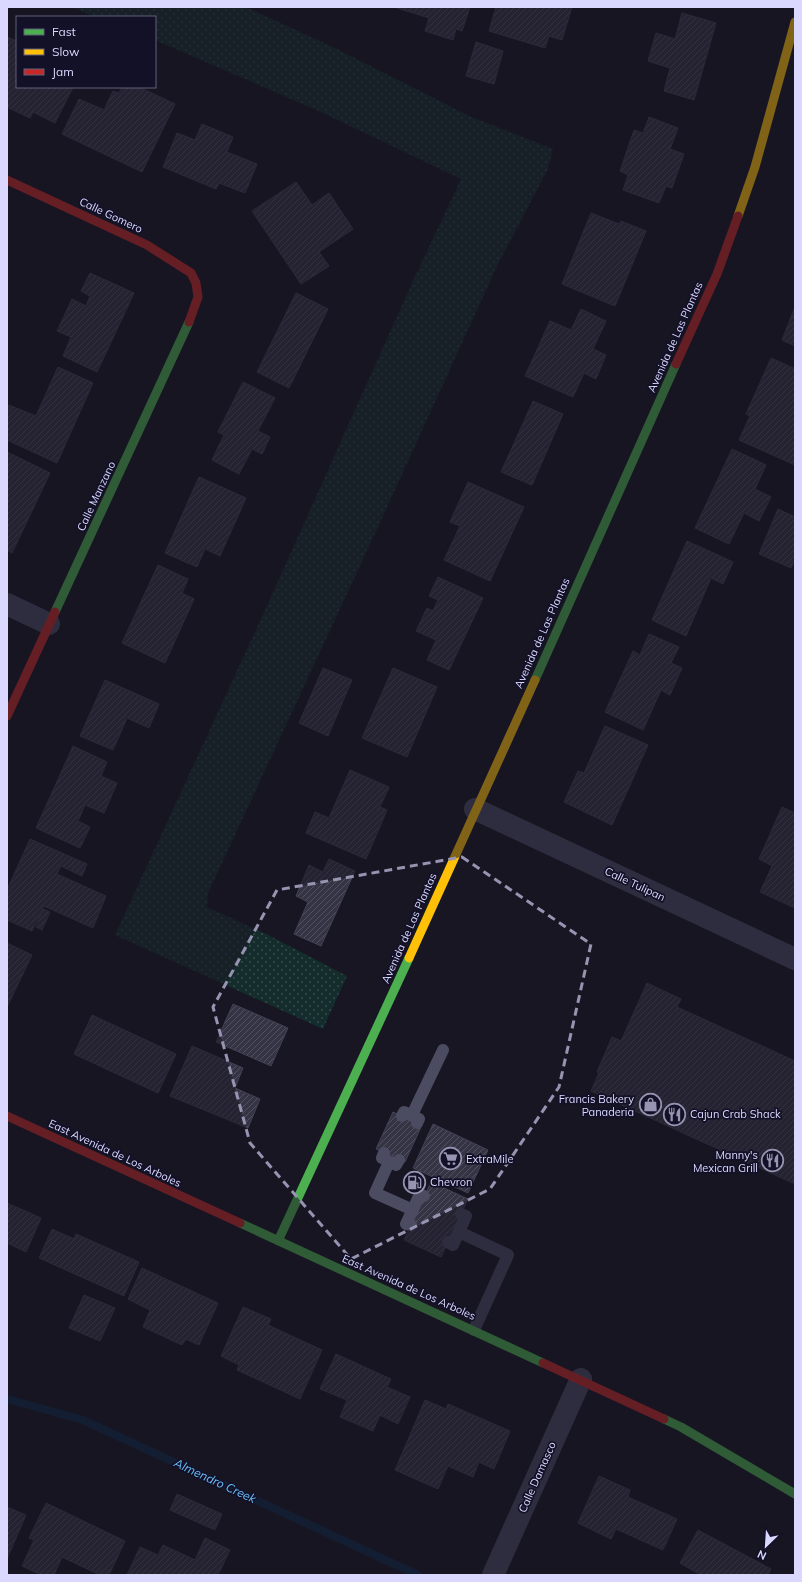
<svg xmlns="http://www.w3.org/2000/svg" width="802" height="1582" viewBox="0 0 802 1582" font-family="Mulish,sans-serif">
<defs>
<pattern id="grass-dots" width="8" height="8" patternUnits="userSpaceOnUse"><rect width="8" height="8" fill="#142d2c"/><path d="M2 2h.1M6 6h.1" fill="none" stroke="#364b4c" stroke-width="1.8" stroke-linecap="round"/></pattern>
<pattern id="building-hatch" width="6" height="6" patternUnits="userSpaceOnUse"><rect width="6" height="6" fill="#353444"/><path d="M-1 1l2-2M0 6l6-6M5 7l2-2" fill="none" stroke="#525160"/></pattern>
</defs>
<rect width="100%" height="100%" fill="#171622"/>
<path fill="url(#grass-dots)" d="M73 7H246L335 48 469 116 553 149 548 169 498 264 378 527 208 893 207 907 268 935 347 976 323 1029 115 935 266 608 412 283 461 179 321 112 155 40V17H94Z"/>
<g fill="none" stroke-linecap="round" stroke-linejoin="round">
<path stroke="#112847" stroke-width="8" d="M7 1399 83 1420 418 1575"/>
</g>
<path fill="url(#building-hatch)" stroke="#434155" d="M394 7H470L462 31 456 29 453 40 425 31 429 18Z
M496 7H572L562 40 549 36 545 48 489 31Z
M682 13 716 23 694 100 664 91 670 68 648 61 656 33 675 39Z
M7 37 17 41 14 49 17 51V87H73L55 123 33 112 30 118 7 107Z
M476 42 503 51 494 84 466 76Z
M122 87H139L175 104 142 172 62 134 79 99 104 110 113 91 119 93Z
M649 117 678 128 670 149 684 154 672 188 666 186 659 203 623 190 628 175 620 171 634 130 643 133Z
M202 124 233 137 227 152 257 164 245 193 219 183 216 189 163 167 177 133 195 140Z
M296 182 312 205 329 193 353 229 319 252 329 266 301 284 252 211Z
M591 213 619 224 621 221 646 231 615 306 562 284Z
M90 273 134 293 97 372 63 356 71 337 57 331 72 299 86 306 90 296 81 291Z
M296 293 328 309 289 388 257 372Z
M795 307V346L782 340Z
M581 309 606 321 593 349 606 355 596 379 584 373 573 397 525 376 550 321 571 330Z
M771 358 795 369V465L739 440 750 416 746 414Z
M58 367 93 383 57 463 7 440V410L9 405 36 416Z
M243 382 275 398 258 431 270 437 262 454 252 449 239 474 212 460 224 435 218 432Z
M533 401 563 414 532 485 501 472Z
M732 449 766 465 755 489 771 497 759 521 744 513 729 544 695 528Z
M7 452 50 473 12 553 7 550Z
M199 477 246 498 220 556 205 549 197 567 165 553Z
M468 482 524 507 490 581 444 560 460 526 450 522Z
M778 509 795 517V559L791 568 759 554Z
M687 541 733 562 723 584 711 578 686 636 652 620Z
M158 565 188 579 182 593 194 599 165 663 122 643Z
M438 577 483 598 449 670 427 660 436 640 416 631 427 608 433 611 438 600 429 596Z
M649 634 679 647 671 663 682 668 670 695 661 690 643 730 605 712 633 651 640 655Z
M323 668 352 680 328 736 299 723Z
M393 668 437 687 407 757 362 738Z
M105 680 159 704 149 728 127 718 113 750 80 736Z
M605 726 648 745 612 825 564 802 578 771 584 773Z
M73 746 107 762 101 776 117 783 104 813 85 805 78 821 90 827 80 848 36 828Z
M350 770 389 787 380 807 387 810 366 859 306 833 315 812 329 818Z
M782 807 795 813V908L760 892 772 866 759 859Z
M30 839 87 864 82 876 61 866 57 874 106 896 93 928 44 906 32 931 7 920V890Z
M329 859 355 871 321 946 294 934 308 902 296 896 309 865 323 872Z
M43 909 50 912 42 930 36 927Z
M7 943 32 955 7 1007Z
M647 983 681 999 677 1007 795 1061V1184L591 1091 599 1073 597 1072 612 1037 621 1041Z
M233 1004 288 1028 271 1066 216 1042Z
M92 1015 176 1054 158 1093 74 1054Z
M192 1046 243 1068 235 1088 260 1099 248 1128 170 1096Z
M393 1112 422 1125 405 1162 376 1149Z
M433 1124 488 1150 468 1193 413 1168Z
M431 1182 468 1199 441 1257 404 1240Z
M7 1203 41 1218 26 1252 7 1243Z
M52 1229 74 1239 76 1234 139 1262 124 1296 39 1258Z
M142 1268 218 1303 199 1345 186 1339 182 1345 143 1327 150 1310 128 1299Z
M84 1295 115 1308 100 1341 69 1328Z
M243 1307 271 1319 268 1325 322 1350 300 1399 237 1370 239 1365 221 1356Z
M336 1354 391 1379 387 1387 410 1397 398 1424 380 1415 373 1431 340 1417 347 1400 320 1389Z
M425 1400 446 1409 448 1404 510 1431 494 1469 479 1462 473 1477 448 1466 438 1489 395 1470Z
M599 1476 630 1490 628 1497 677 1519 663 1550 616 1529 611 1539 578 1523Z
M177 1494 222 1514 215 1530 170 1510Z
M46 1503 125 1541 109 1575H100L62 1557 54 1575H41L22 1566 34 1540 29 1538Z
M7 1507 26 1515 7 1559Z
M698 1530 771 1569 768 1575H701L680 1563Z
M205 1538 230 1550 218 1575H127L140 1547 158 1555 163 1545 195 1560Z"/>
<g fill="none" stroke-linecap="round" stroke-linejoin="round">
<path stroke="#4b4b62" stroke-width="12" d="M412 1115 443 1050
M402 1116 404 1112 419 1119 417 1123
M384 1153 382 1158 396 1165 399 1160
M389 1162 375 1193 413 1210
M411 1225 406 1224 420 1194 424 1196
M459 1232 508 1255 474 1330
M448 1242 453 1245 466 1216 461 1214"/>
<path stroke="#4b4b62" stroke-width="22" d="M7 604 49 624
M475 809 795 959
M493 1575 581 1379"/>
<path stroke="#4caf50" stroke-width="9" d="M55 612 189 322
M535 680 676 364
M240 1223 543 1363
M278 1241 409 958
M664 1419 681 1427 795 1494"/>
<path stroke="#ffc107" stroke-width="9" d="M738 216 755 167 795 22
M409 958 535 680"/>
<path stroke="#c62828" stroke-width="9" d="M7 180 147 245 191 273 196 283 198 297 189 322
M676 364 717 274 738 216
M7 716 55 612
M7 1116 240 1223
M543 1363 664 1419"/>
</g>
<path d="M0 0H802V1582H0ZM462 857 591 944 559 1087 490 1189 351 1259 250 1143 213 1007 277 890Z" fill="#171622" fill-opacity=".55" fill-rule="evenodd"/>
<path fill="none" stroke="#9694b1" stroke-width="3" stroke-dasharray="8 5" stroke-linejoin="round" d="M462 857 591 944 559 1087 490 1189 351 1259 250 1143 213 1007 277 890Z"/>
<defs>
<symbol id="shop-ring" viewBox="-11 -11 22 22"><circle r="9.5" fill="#131127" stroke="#9694b1" stroke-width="1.5"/><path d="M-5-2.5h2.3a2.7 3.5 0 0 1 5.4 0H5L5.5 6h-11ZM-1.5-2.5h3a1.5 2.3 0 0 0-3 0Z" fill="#9694b1"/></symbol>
<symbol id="restaurant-ring" viewBox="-11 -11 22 22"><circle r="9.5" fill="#131127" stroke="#9694b1" stroke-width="1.5"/><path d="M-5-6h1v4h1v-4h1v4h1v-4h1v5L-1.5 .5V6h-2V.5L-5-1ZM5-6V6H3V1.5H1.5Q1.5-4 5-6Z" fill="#9694b1"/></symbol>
<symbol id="supermarket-ring" viewBox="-11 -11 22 22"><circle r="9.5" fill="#131127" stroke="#9694b1" stroke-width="1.5"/><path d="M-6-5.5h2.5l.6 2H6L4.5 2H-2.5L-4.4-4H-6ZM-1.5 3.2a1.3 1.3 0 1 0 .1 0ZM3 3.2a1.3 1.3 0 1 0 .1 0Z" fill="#9694b1"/></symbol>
<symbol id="fuel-ring" viewBox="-11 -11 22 22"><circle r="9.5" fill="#131127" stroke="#9694b1" stroke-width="1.5"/><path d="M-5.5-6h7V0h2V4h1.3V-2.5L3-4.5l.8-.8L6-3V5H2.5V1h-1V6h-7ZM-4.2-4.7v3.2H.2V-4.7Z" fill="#9694b1"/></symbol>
</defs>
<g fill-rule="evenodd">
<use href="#shop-ring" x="638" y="1092" width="25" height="25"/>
<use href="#restaurant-ring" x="662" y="1102" width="25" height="25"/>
<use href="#supermarket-ring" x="438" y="1146" width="25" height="25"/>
<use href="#restaurant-ring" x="760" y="1148" width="25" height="25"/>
<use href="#fuel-ring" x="402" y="1170" width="25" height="25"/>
</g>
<g text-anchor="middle" stroke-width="3.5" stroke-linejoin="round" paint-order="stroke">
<g font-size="11" fill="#dad8fe" stroke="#131127">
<text transform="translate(111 215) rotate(25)" y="4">Calle Gomero</text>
<text transform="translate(675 337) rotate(-66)" y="4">Avenida de Las Plantas</text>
<text transform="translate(96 496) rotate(-65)" y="4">Calle Manzano</text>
<text transform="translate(542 633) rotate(-66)" y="4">Avenida de Las Plantas</text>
<text transform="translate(635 884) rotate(25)" y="4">Calle Tulipan</text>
<text transform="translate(409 928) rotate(-66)" y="4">Avenida de Las Plantas</text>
<text transform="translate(115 1153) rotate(25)" y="4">East Avenida de Los Arboles</text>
<text transform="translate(409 1287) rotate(24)" y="4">East Avenida de Los Arboles</text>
<text transform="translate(537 1477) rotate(-66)" y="4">Calle Damasco</text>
</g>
<g font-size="11" fill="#dad8fe" stroke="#131127" text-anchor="start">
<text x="634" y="1103" text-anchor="end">Francis Bakery<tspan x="634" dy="13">Panaderia</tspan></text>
<text x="690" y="1118">Cajun Crab Shack</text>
<text x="758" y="1159" text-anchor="end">Manny's<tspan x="758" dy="13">Mexican Grill</tspan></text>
<text x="466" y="1163">ExtraMile</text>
<text x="430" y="1186">Chevron</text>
</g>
<g font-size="12" font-style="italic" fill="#6abffa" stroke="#131127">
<text transform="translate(215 1481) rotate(25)" y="4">Almendro Creek</text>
</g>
</g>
<rect width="802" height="1582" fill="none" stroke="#dad8fe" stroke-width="16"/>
<rect x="16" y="16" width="140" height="72" fill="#131127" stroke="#63617d"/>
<rect x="24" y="29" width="20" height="6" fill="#4caf50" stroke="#63617d"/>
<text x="52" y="36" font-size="12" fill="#dad8fe">Fast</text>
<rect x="24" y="49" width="20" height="6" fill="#ffc107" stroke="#63617d"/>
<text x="52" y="56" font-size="12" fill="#dad8fe">Slow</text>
<rect x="24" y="69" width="20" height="6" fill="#c62828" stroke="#63617d"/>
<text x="52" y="76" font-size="12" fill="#dad8fe">Jam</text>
<g transform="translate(766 1546) rotate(205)" stroke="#131127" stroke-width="3" paint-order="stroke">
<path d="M0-3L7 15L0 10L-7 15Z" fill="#dad8fe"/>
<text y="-6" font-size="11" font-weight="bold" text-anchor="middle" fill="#dad8fe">N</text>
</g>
</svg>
